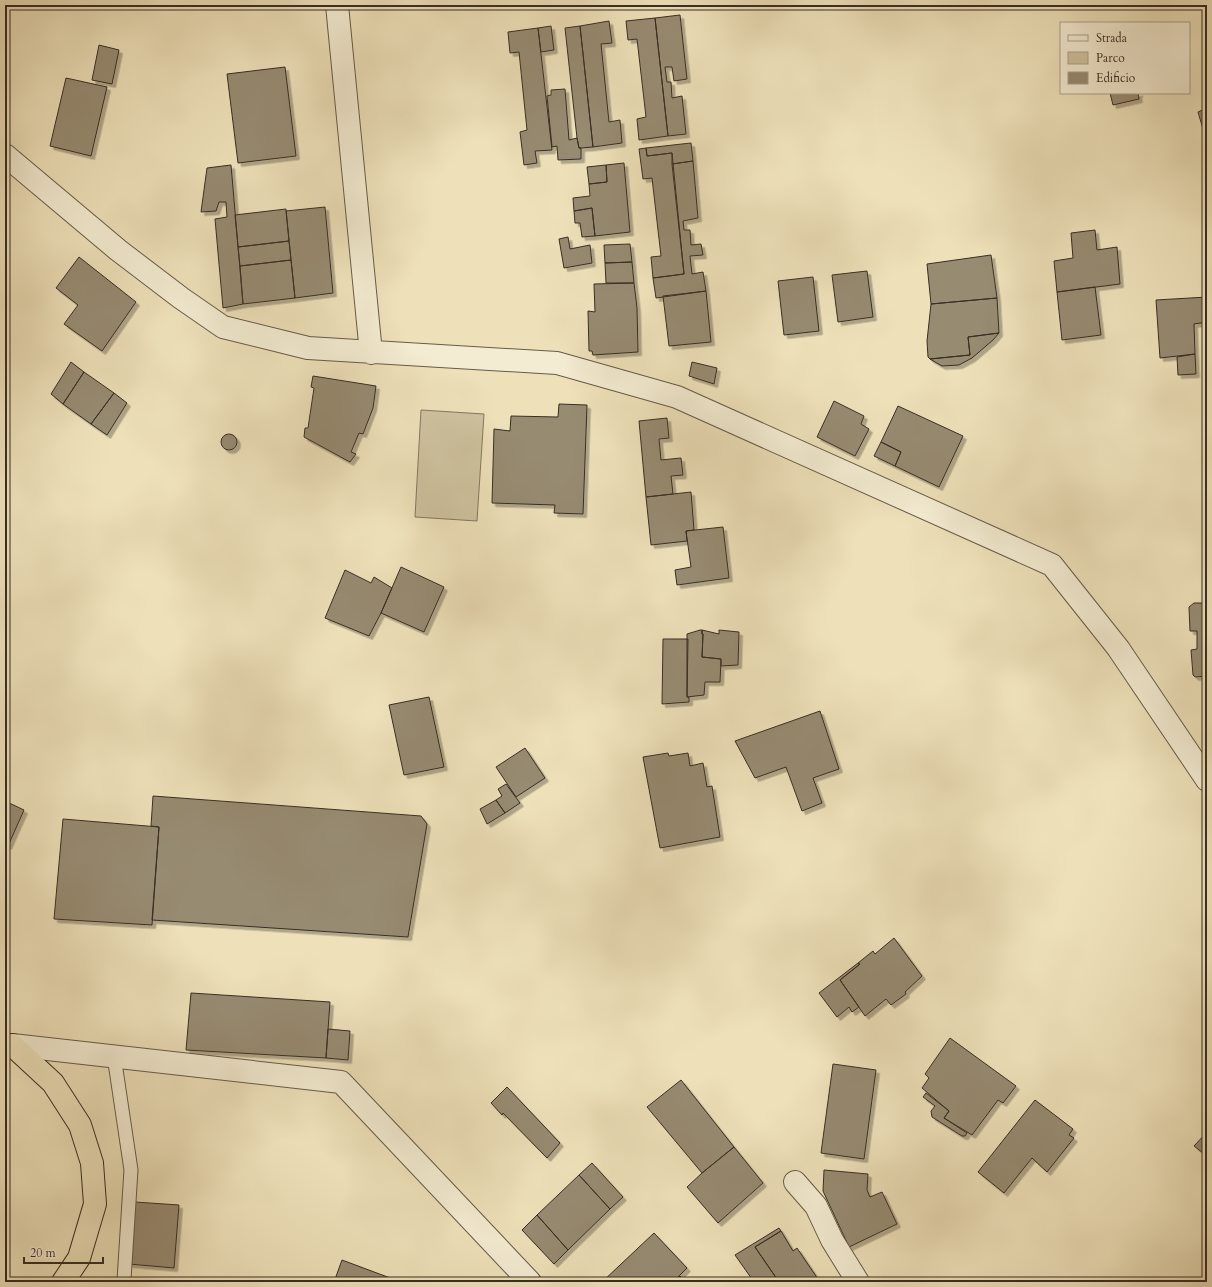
<svg xmlns="http://www.w3.org/2000/svg" width="1212" height="1287" viewBox="0 0 1212 1287" font-family="Cardo,serif">
<defs>
<filter id="shadow"><feDropShadow dx="3.5" dy="3.5" stdDeviation="0" flood-color="#0004"/></filter>
</defs>
<rect width="100%" height="100%" fill="#eee1ba"/>
<filter id="stains"><feTurbulence type="fractalNoise" baseFrequency=".005" numOctaves="4"/><feColorMatrix values="0 0 0 0 .2 0 0 0 0 .09 0 0 0 0 .02 0 0 0 .5 -.17"/></filter>
<radialGradient id="worn" r=".72"><stop offset=".6" stop-color="#630" stop-opacity="0"/><stop offset="1" stop-color="#630" stop-opacity=".3"/></radialGradient>
<path fill="#cfc3a0" stroke="#847862" d="M421 410 484 414 477 521 415 517Z"/>
<path fill="#978b72" stroke="#382e23" filter="url(#shadow)" d="M680 15 687 79 674 81 672 67H665L667 82H671L672 98 682 96 686 134 668 136 655 18Z
M655 18 668 136 639 140 637 119 646 117 637 39 628 40 626 21Z
M609 21 612 43 601 44 609 122 620 120 622 143 593 147 580 26Z
M551 26 554 50 541 52 538 28Z
M580 26 593 147 581 148H579L577 138 565 28Z
M538 28 552 150 535 151 537 163 524 165 520 132 527 130 519 52 510 53 508 32Z
M99 45 119 50 112 84 92 80Z
M285 67 296 156 238 163 227 74Z
M66 78 107 87 91 156 50 146Z
M565 89 569 140 577 138 579 148H581V159L558 160 557 146 552 147 547 96 551 95V90Z
M1110 93H1140H1138L1139 99 1113 105Z
M1207 108V128L1203 129 1198 112Z
M691 143 693 161 672 164V153L647 156 646 148Z
M646 148 647 156 672 153 684 274 653 278 651 257 661 256 652 178 643 179 639 149Z
M693 161 698 218 683 221 684 230H690L691 245 701 244 703 255 690 256 692 274 703 272 706 291 656 298 653 278 684 274 672 164Z
M624 163 630 232 595 236 592 208 574 211 573 198 590 196 589 184 607 182 606 165Z
M231 165 243 304 223 308 215 219 227 217 226 202H219L216 211 201 212 207 168Z
M606 165 607 182 589 184 587 167Z
M325 207 333 293 295 298 286 211Z
M592 208 595 236 582 237 580 223H575L574 211Z
M286 209 289 241 238 247 235 215Z
M1095 230 1097 250 1117 247 1120 284 1057 292 1054 261 1073 258 1071 233Z
M568 237 570 249 590 245 592 263 564 268 559 239Z
M289 241 291 260 240 266 238 247Z
M630 244 632 262 605 263 604 245Z
M991 255 997 298 931 304 927 264Z
M79 257 136 302 102 351 64 324 78 305 56 288Z
M291 260 295 298 243 304 240 266Z
M632 262 634 283H606L605 263Z
M867 271 873 317 838 322 832 275Z
M813 277 819 331 784 335 778 281Z
M634 283 637 308 638 352 593 355 592 351H589L588 311 595 312 594 284Z
M1095 287 1101 335 1062 340 1057 292Z
M706 291 711 342 669 346 663 296Z
M1207 297V322L1194 324 1195 354 1160 358 1156 300Z
M997 298 999 333 968 337 970 355 930 359 928 357 927 341 931 304Z
M999 333 993 340 972 358 959 365 942 366 930 359 970 355 968 337Z
M1195 354 1196 374 1178 375 1177 357Z
M71 362 84 372 63 404 51 394Z
M692 362 717 368 714 384 689 376Z
M84 372 114 393 91 424 63 404Z
M313 376 376 386 373 408 363 434 359 433 351 452 356 454 350 462 304 437 305 428H308L314 388 311 387Z
M114 393 127 403 107 435 91 424Z
M834 401 864 416 861 424 869 429 855 456 817 437Z
M559 404 587 405 583 514 554 513 555 505 492 503 494 429 510 431 511 416 558 417Z
M898 406 963 436 939 487 895 466 901 452 881 442Z
M667 418 669 438 659 439 661 460 681 458 683 475 671 476 673 494 646 497 639 421Z
M221 442a8 8 0 1 1 16 0a8 8 0 1 1-16 0Z
M881 442 901 452 895 466 874 456Z
M691 492 694 530 686 531 687 541 651 545 646 497Z
M723 527 729 578 677 585 675 570 691 567 686 531Z
M401 567 444 587 424 632 381 613Z
M345 570 371 583 374 577 392 588 381 613 369 636 325 618Z
M1194 603H1203V609H1207V676L1195 677 1193 675 1191 650 1197 649V631H1190L1189 607Z
M700 630H702V634H703L702 657 721 659 720 682H705L704 695 687 697V634Z
M702 630 719 634V630L739 632 738 665 721 666V659L702 657 703 634H702Z
M663 639H688L687 697H689V702L662 704Z
M429 697 444 767 404 775 389 705Z
M820 711 839 769 813 778 822 803 802 811 786 767 755 778 735 741Z
M525 748 545 778 516 797 496 767Z
M668 753 669 756 688 753 690 766 703 763 707 787 712 786 720 837 660 848 643 757Z
M506 784 520 803 505 813 496 800 502 796 498 789Z
M153 796 421 816 427 824 408 937 152 920 159 827 151 826Z
M496 800 505 813 487 824 480 809Z
M5 801 24 810 8 846 5 844Z
M63 819 159 827 152 925 54 919Z
M894 938 922 976 905 992 906 994 891 1005 886 999 865 1016 840 980 860 964 858 963 873 951 875 954Z
M858 963 860 964 840 980 859 1007 852 1012 849 1007 837 1017 819 993Z
M191 993 330 1002 326 1058 186 1050Z
M328 1029 350 1031 348 1060 326 1058Z
M950 1038 1016 1086 1003 1103 998 1100 972 1135 944 1118 949 1111 922 1088 929 1078 925 1074Z
M833 1064 876 1070 864 1159 821 1153Z
M681 1080 734 1147 702 1173 647 1107Z
M507 1087 560 1143 547 1158 503 1113 502 1115 491 1103Z
M926 1093 949 1111 944 1118 967 1133 965 1136H962L932 1117 931 1111 935 1106 923 1097Z
M1035 1100 1073 1129 1069 1135 1074 1138 1047 1172 1032 1158 1004 1193 978 1172Z
M1207 1132V1156L1194 1146Z
M734 1147 763 1183 718 1223 687 1187 702 1173Z
M1207 1157V1167L1202 1162Z
M592 1163 623 1197 610 1209 579 1175Z
M824 1170 868 1174 867 1190 870 1197 882 1192 897 1224 849 1247 823 1191Z
M579 1175 610 1209 568 1250 537 1215Z
M135 1202 179 1205 174 1268 129 1264Z
M537 1215 568 1250 554 1264 522 1230Z
M779 1228 781 1231 755 1247 779 1282H754L735 1255Z
M781 1231 793 1251 797 1248 820 1282H779L755 1247Z
M654 1233 687 1268 673 1282H602Z
M342 1260 401 1282H334Z
M680 1276 686 1282H673Z"/>
<g fill="none" stroke-linecap="round" stroke-linejoin="round">
<defs>
<path id="lane" d="M114 1056 131 1170 124 1280 122 1282"/>
<path id="street" d="M337 5 371 353
M5 155 118 250 181 298 223 327 308 348 557 363 677 397 1052 565 1118 648 1207 780
M12 1045 341 1082 530 1282
M795 1182 816 1206 832 1240 858 1282"/>
<path id="highway" d="M12 1045 53 1083 80 1125 92 1163 95 1204 79 1258 63 1282"/>
</defs>
<use href="#lane" stroke="#665b49" stroke-width="15"/>
<use href="#street" stroke="#665b49" stroke-width="24"/>
<use href="#highway" stroke="#382e23" stroke-width="24"/>
<use href="#lane" stroke="#f4ecd2" stroke-width="13"/>
<use href="#street" stroke="#f4ecd2" stroke-width="22"/>
<use href="#highway" stroke="#eee1ba" stroke-width="22"/>
</g>
<rect width="1212" height="1287" fill="none" stroke="#eee1ba" stroke-width="20"/>
<rect x="6" y="6" width="1200" height="1275" fill="none" stroke="#382e23" stroke-width="2"/>
<rect x="10" y="10" width="1192" height="1267" fill="none" stroke="#382e23"/>
<rect x="1060" y="22" width="130" height="72" fill="#f4ecd2" stroke="#a9a08c"/>
<rect x="1068" y="35" width="20" height="6" fill="#f4ecd2" stroke="#a9a08c"/>
<text x="1096" y="42" font-size="12" fill="#382e23">Strada</text>
<rect x="1068" y="52" width="20" height="12" fill="#cfc3a0" stroke="#a9a08c"/>
<text x="1096" y="62" font-size="12" fill="#382e23">Parco</text>
<rect x="1068" y="72" width="20" height="12" fill="#978b72" stroke="#a9a08c"/>
<text x="1096" y="82" font-size="12" fill="#382e23">Edificio</text>
<path d="M24 1257v6h79v-6" fill="none" stroke="#382e23" stroke-width="2"/>
<text x="30" y="1257" font-size="12" fill="#382e23" stroke="#f4ecd2" stroke-width="3" paint-order="stroke">20 m</text>
<rect width="100%" height="100%" filter="url(#stains)"/>
<rect width="100%" height="100%" fill="url(#worn)"/>
</svg>
